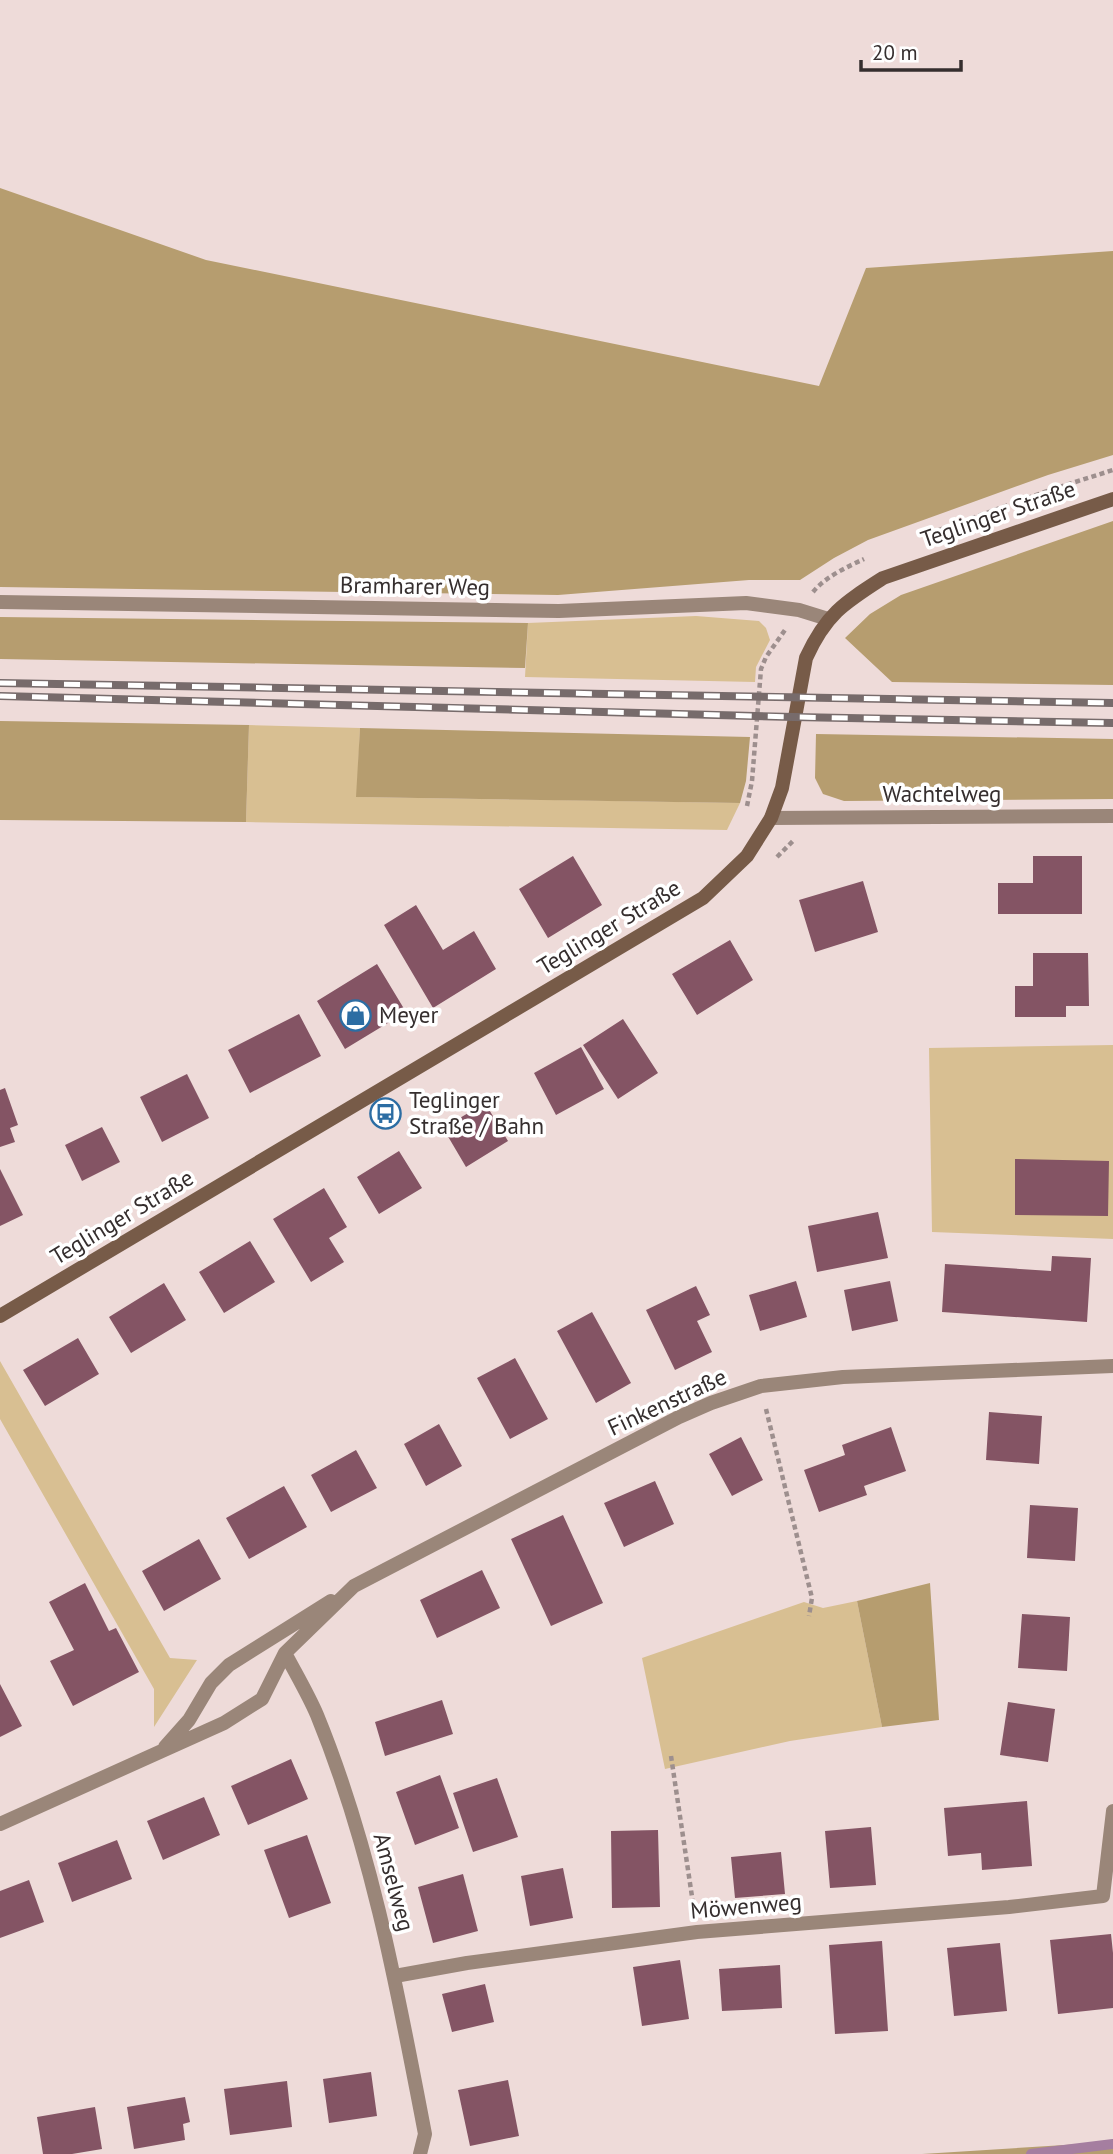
<svg xmlns="http://www.w3.org/2000/svg" width="1113" height="2154" viewBox="0 0 1113 2154" font-family="'PT Sans',sans-serif">
<rect width="100%" height="100%" fill="#eedbd9"/>
<path fill="#d8bf92" d="M696 616 759 621 766 628 770 640 756 667 755 682 525 677 528 623Z
M249 725 360 728 357 797 740 803 727 830 246 822Z
M1113 1045V1239L932 1232 929 1048Z
M0 1361 170 1658 197 1660 154 1727V1689L0 1419Z
M857 1601 882 1727 790 1741 665 1769 642 1658 804 1602 823 1608Z"/>
<path fill="#b69d6f" d="M0 188 206 260 819 386 866 268 1113 251V455L1048 475 868 540 834 558 800 580H749L558 595 0 587Z
M1113 521V685L892 682 845 638 870 614 901 595Z
M0 617 528 623 525 668 0 659Z
M0 721 249 725 246 822 0 820Z
M360 728 750 737 746 781 740 803 356 797Z
M816 734 1113 739V799L844 801 823 794 815 778Z
M930 1583 939 1720 882 1727 857 1601Z
M1113 2142V2154H922Z"/>
<g fill="none" stroke-linecap="round" stroke-linejoin="round">
<path stroke="#a57ea0" stroke-width="10" d="M1031 2154 1113 2144"/>
</g>
<path fill="#845464" d="M573 856 602 905 548 938 519 889Z
M1033 856H1082V914H998V883H1033Z
M863 881 878 932 815 952 799 900Z
M416 905 443 950 474 931 496 969 433 1008 384 925Z
M730 940 753 980 697 1015 672 974Z
M1033 953H1088L1089 1006H1066V1017H1015V986H1033Z
M377 964 406 1012 345 1049 317 1001Z
M299 1014 321 1056 250 1093 228 1050Z
M623 1019 658 1073 618 1099 583 1045Z
M581 1047 604 1089 556 1115 534 1073Z
M187 1074 209 1118 162 1142 140 1097Z
M5 1088 18 1125 10 1128 15 1142 0 1147V1090Z
M485 1103 508 1141 466 1167 443 1128Z
M102 1127 120 1162 82 1181 65 1145Z
M399 1151 422 1188 379 1214 357 1177Z
M1015 1159 1109 1161 1108 1216 1015 1215Z
M0 1169 23 1215 0 1226Z
M324 1188 347 1227 329 1238 344 1262 311 1282 273 1219Z
M878 1212 888 1258 817 1272 808 1226Z
M250 1241 275 1282 224 1313 199 1272Z
M1052 1256 1091 1258 1087 1322 942 1312 945 1264 1051 1271Z
M796 1281 807 1317 760 1331 749 1295Z
M890 1281 898 1321 852 1331 844 1290Z
M164 1283 186 1320 131 1353 109 1317Z
M696 1286 710 1315 697 1321 712 1352 675 1370 646 1310Z
M592 1312 631 1383 596 1403 557 1331Z
M78 1338 99 1374 45 1406 23 1370Z
M515 1358 548 1419 510 1439 477 1378Z
M989 1412 1042 1416 1039 1464 986 1460Z
M439 1424 462 1466 426 1486 404 1444Z
M891 1427 906 1471 864 1486 867 1495 819 1512 804 1470 845 1455 842 1445Z
M741 1437 763 1480 732 1496 709 1454Z
M356 1450 377 1488 331 1512 311 1475Z
M655 1481 674 1524 624 1547 604 1503Z
M284 1486 307 1527 249 1559 226 1518Z
M1030 1505 1078 1508 1075 1561 1027 1558Z
M563 1515 603 1603 551 1626 511 1539Z
M199 1539 221 1579 164 1611 142 1571Z
M482 1570 500 1608 437 1638 420 1600Z
M85 1583 109 1631 116 1628 139 1672 73 1706 50 1661 74 1650 49 1602Z
M1022 1614 1070 1617 1067 1671 1018 1668Z
M0 1684 22 1726 0 1737Z
M442 1700 453 1734 385 1756 375 1722Z
M1008 1702 1055 1709 1048 1762 1000 1755Z
M291 1759 308 1799 248 1825 231 1786Z
M440 1775 459 1828 415 1845 396 1792Z
M497 1778 518 1837 473 1852 453 1793Z
M204 1797 220 1835 163 1860 147 1821Z
M1027 1801 1032 1866 982 1870 981 1853 948 1856 944 1808Z
M871 1827 876 1885 830 1888 825 1831Z
M658 1830 660 1907 612 1908 611 1831Z
M307 1835 331 1903 289 1918 264 1850Z
M117 1840 132 1879 72 1902 58 1863Z
M781 1852 785 1894 735 1898 731 1857Z
M563 1868 573 1918 530 1926 521 1876Z
M463 1874 478 1931 433 1943 418 1887Z
M29 1880 44 1922 0 1938V1891Z
M1111 1934 1113 1953V2008L1058 2014 1050 1940Z
M882 1941 888 2031 835 2034 829 1945Z
M1000 1943 1007 2011 954 2016 947 1948Z
M680 1960 689 2019 642 2026 633 1967Z
M780 1965 782 2008 722 2011 719 1969Z
M485 1984 494 2022 452 2032 442 1994Z
M371 2072 377 2116 329 2123 323 2079Z
M508 2080 519 2136 470 2146 458 2090Z
M287 2081 292 2127 230 2135 224 2089Z
M185 2097 190 2122 183 2124 185 2140 134 2149 127 2107Z
M95 2107 102 2149 72 2154H43L37 2117Z"/>
<g fill="none" stroke-linecap="round" stroke-linejoin="round">
<path stroke="#9d8f8e" stroke-width="4.5" stroke-dasharray="5 3.5" stroke-linecap="butt" d="M931 533 1050 490 1113 470
M813 592C825 577 847 567 864 559
M747 806 752 781 761 669 766 657 785 630
M777 857 793 841
M766 1409 812 1598 809 1616
M671 1756 694 1910"/>
<path stroke="#9a8679" stroke-width="14" d="M0 602 559 611 746 603 799 610 828 619
M771 818 1113 816
M285 1653C296 1674 308 1694 317 1715 372 1849 398 1993 425 2134L420 2154
M165 1747 189 1720 211 1683 229 1665 331 1601
M0 1824 224 1723 262 1699 285 1653 354 1586 679 1417 711 1403 761 1386 843 1377 1113 1366
M395 1976 467 1963 697 1932 1009 1907 1103 1896 1113 1811"/>
<path stroke="#775b48" stroke-width="14" d="M0 1316 703 898 747 856 771 818 782 788 806 658C826 614 844 603 883 578L1113 499"/>
<defs>
<path id="rail" d="M0 683 1113 703
M0 696 794 717 1113 723"/>
</defs>
<use href="#rail" stroke="#776b6b" stroke-width="8"/>
<use href="#rail" stroke="#fff" stroke-width="5" stroke-dasharray="16" stroke-linecap="butt"/>
</g>
<defs>
<symbol id="shop-ring" viewBox="-11 -11 22 22"><circle r="9.5" fill="#fff" stroke="#2c6da3" stroke-width="1.5"/><path d="M-5-2.5h2.3a2.7 3.5 0 0 1 5.4 0H5L5.5 6h-11ZM-1.5-2.5h3a1.5 2.3 0 0 0-3 0Z" fill="#2c6da3"/></symbol>
<symbol id="bus-ring" viewBox="-11 -11 22 22"><circle r="9.5" fill="#fff" stroke="#2c6da3" stroke-width="1.5"/><path d="M-5-6H5V4H4V6H2V4H-2V6H-4V4H-5ZM-3.5-4V0h7V-4ZM-3.5 1.2v1.5H-2V1.2ZM2 1.2v1.5H3.5V1.2Z" fill="#2c6da3"/></symbol>
</defs>
<g fill-rule="evenodd">
<use href="#shop-ring" x="338" y="998" width="35" height="35"/>
<use href="#bus-ring" x="368" y="1096" width="35" height="35"/>
</g>
<g text-anchor="middle" stroke-width="7" stroke-linejoin="round" paint-order="stroke">
<g font-size="23" fill="#352e2e" stroke="#fff">
<text transform="translate(998 514) rotate(-19)" y="8">Teglinger Straße</text>
<text transform="translate(415 586) rotate(1)" y="8">Bramharer Weg</text>
<text x="942" y="802">Wachtelweg</text>
<text transform="translate(609 927) rotate(-31)" y="8">Teglinger Straße</text>
<text transform="translate(122 1217) rotate(-31)" y="8">Teglinger Straße</text>
<text transform="translate(667 1402) rotate(-25)" y="8">Finkenstraße</text>
<text transform="translate(394 1882) rotate(75)" y="8">Amselweg</text>
<text transform="translate(746 1906) rotate(-5)" y="8">Möwenweg</text>
</g>
<g font-size="23" fill="#352e2e" stroke="#fff" text-anchor="start">
<text x="379" y="1023">Meyer</text>
<text x="409" y="1108">Teglinger<tspan x="409" dy="26">Straße / Bahn</tspan></text>
</g>
</g>
<path d="M861 60v10h100v-10" fill="none" stroke="#352e2e" stroke-width="3.5"/>
<text x="872" y="60" font-size="21" fill="#352e2e" stroke="#ffffff" stroke-width="5" paint-order="stroke">20 m</text>
</svg>
